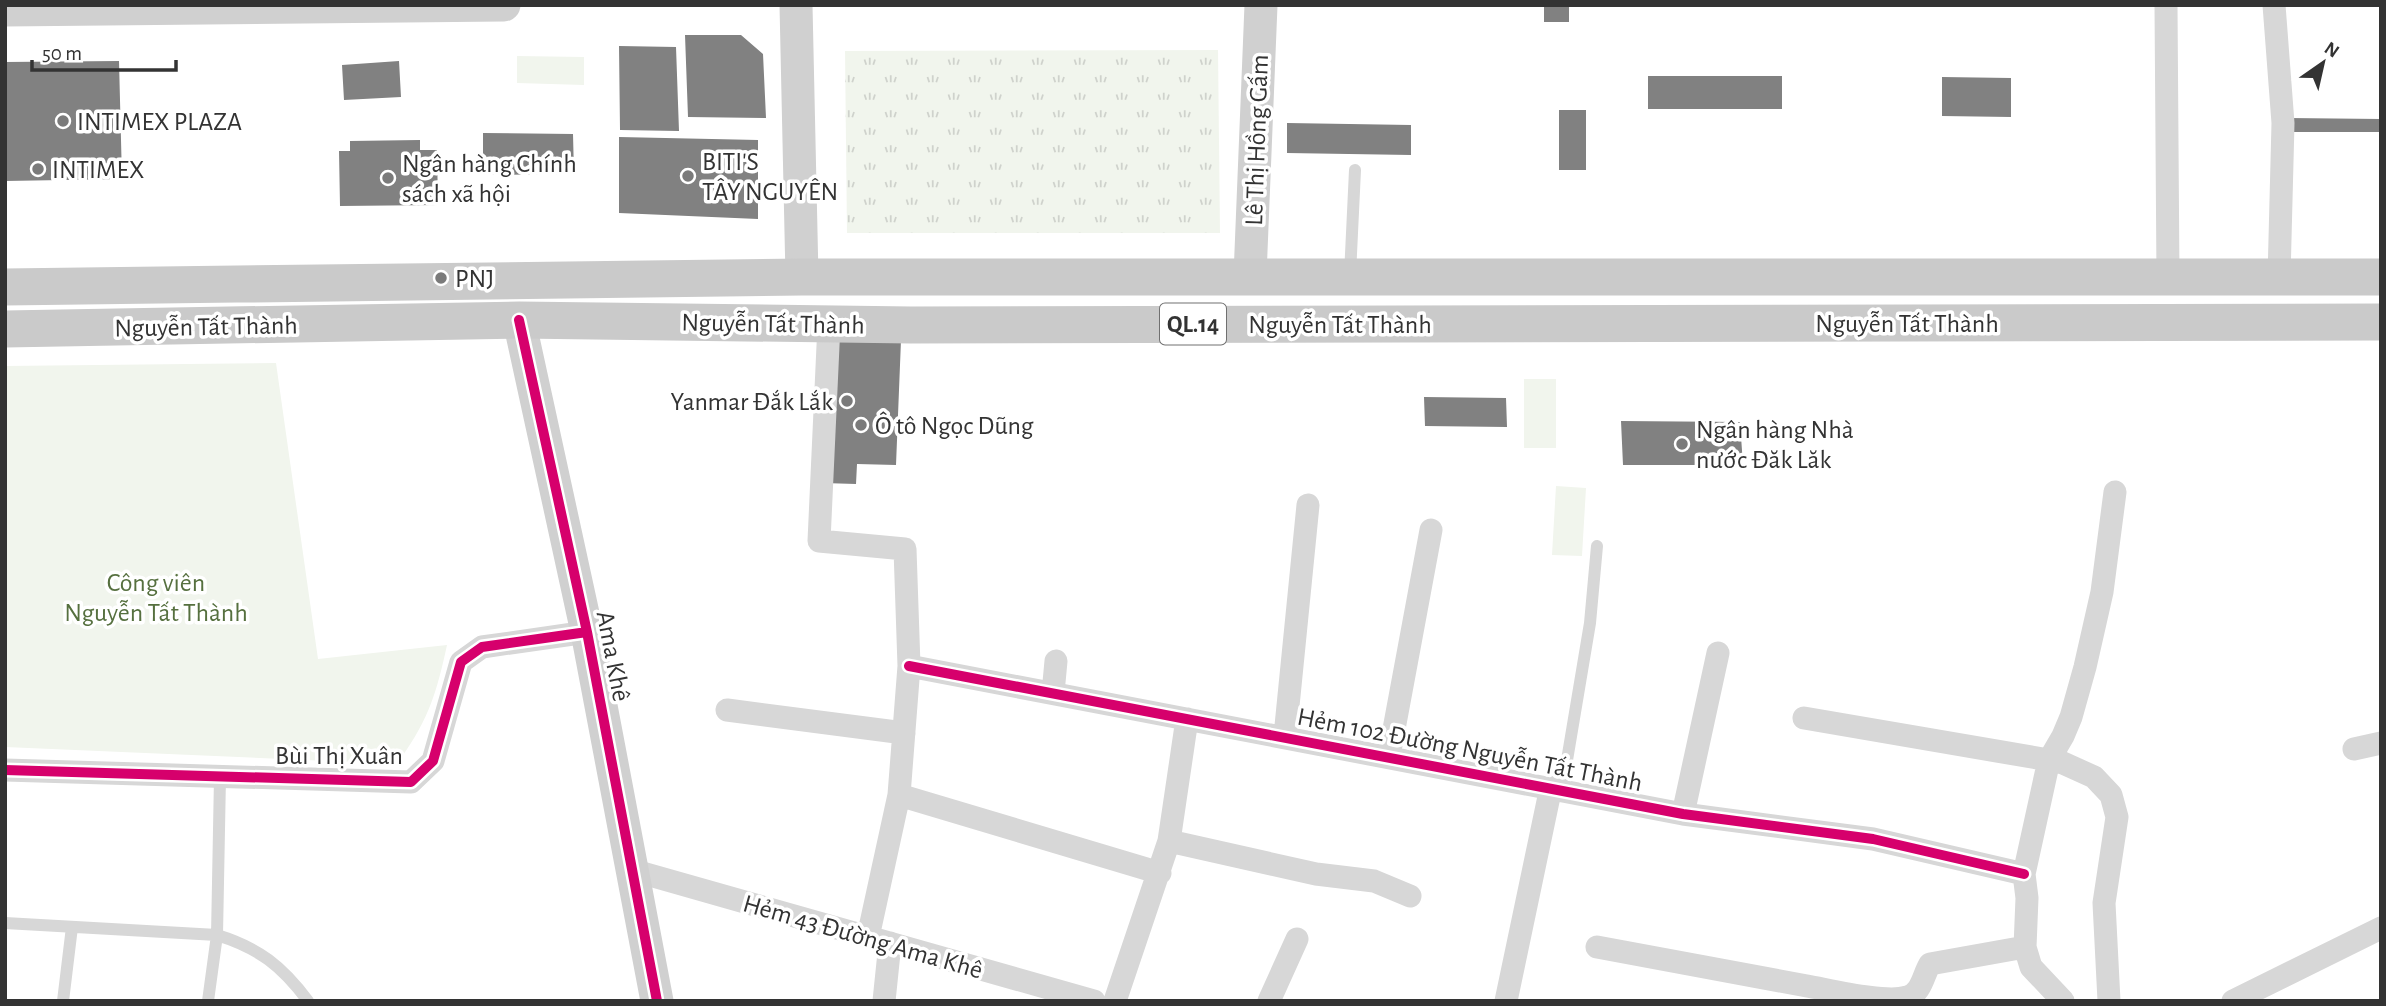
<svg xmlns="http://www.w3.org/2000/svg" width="2386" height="1006" viewBox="0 0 2386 1006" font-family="'Alegreya Sans',sans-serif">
<defs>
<pattern id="grass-tufts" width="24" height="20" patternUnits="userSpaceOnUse" patternTransform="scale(1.75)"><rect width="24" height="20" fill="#f1f5ed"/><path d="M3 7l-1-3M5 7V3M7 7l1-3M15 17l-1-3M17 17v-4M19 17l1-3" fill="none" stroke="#cfd2cc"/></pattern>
</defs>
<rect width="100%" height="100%" fill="#fff"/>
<path fill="url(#grass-tufts)" d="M1218 50 1220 233H847L845 51Z"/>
<path fill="#f1f5ed" d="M517 56 584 57V85L517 83Z
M276 363 318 659 447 645C437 691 429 719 401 758L375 763 5 747V366Z
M1524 379H1556V448H1524Z
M1556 486 1586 488 1582 556 1552 555Z"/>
<path fill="#818181" d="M1544 5H1569V22H1544Z
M685 35H741L763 54 766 118 688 117Z
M619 46 676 47 679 131 620 130Z
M119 61 122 179 5 181V62Z
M399 61 401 97 344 100 342 65Z
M1648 76H1782V109H1648Z
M1942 77 2011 78V117L1942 116Z
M1559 110H1586V170H1559Z
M2288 118 2381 119V132H2288Z
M1287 123 1411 125V155L1287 153Z
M483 133 573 134 574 174 483 175Z
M619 137 758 140V219L619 213Z
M420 140V150H437L438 205 340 206 339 151H350V141Z
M829 340H901L896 465 857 464 856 484 823 483Z
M1424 397 1506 398 1507 427 1425 426Z
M1621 421 1740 422 1743 465H1623Z"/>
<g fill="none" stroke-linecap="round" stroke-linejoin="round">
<path stroke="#d7d7d7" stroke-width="12" d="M1350 275 1355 170
M1562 790 1590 623 1597 546
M5 923 217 935 220 777
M63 1001 72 927
M208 1001 217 935C259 948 282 966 308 1001"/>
<path stroke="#d7d7d7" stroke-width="23" d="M2166 5 2168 278
M2274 5 2283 123 2279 278
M829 324 819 541 905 549 909 666 899 795 868 937
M909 666 1683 814 1873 839 2024 874
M1053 693 1056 661
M727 710 904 733
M1804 718 2049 760 2024 874 2027 898 2025 947 2031 967 2063 1001
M1285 736 1308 505
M2354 749 2381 743
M1389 756 1431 530
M5 770 411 782 433 761 461 662 482 647 587 632
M899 795 1160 873
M1683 814 1718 653
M1169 841 1316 874 1374 881 1410 896
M632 870 1094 1001
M1597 947C1667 960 1737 973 1807 986 1830 990 1886 1004 1907 997 1922 993 1923 975 1930 964L2025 947
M884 1001 890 943
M1115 1001 1169 841 1187 719
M1269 1001 1297 939
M1506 1001 1551 787
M2109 1001 2104 903 2117 817 2111 795 2094 777 2063 763 2049 760 2063 736 2071 717 2085 667 2102 592 2115 492
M2233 1001 2381 928"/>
<path stroke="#d0d0d0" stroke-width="33" d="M796 5 802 277
M5 10 504 5
M1250 276 1261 5
M519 320 587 632 657 1001"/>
<path stroke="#cacaca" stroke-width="37" d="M5 287 802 277H2381
M5 329 519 320 911 325 2381 322"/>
<defs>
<path id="cycleway" d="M519 320 587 632 657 1001
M909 666 1683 814 1873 839 2024 874
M5 770 411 782 433 761 461 662 482 647 587 632"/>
</defs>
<use href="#cycleway" stroke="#fff" stroke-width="15"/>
<use href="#cycleway" stroke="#d6006c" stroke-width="10"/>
</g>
<g fill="#7a7a7a" stroke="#fff" stroke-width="2.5">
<circle cx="63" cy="121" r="7"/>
<circle cx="38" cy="169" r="7"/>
<circle cx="688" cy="176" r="7"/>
<circle cx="388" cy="178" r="7"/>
<circle cx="441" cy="278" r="7"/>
<circle cx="847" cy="401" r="7"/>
<circle cx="861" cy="425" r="7"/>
<circle cx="1682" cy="444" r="7"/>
</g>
<g text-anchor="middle" stroke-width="7" stroke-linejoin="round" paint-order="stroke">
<rect fill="#fff" stroke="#707070" stroke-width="2" x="1160" y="303.5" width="66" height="41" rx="5"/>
<g font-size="24" font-weight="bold" fill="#333">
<text x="1193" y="332">QL.14</text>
</g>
<g font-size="26" fill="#333" stroke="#fff" text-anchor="start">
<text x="77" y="130">INTIMEX PLAZA</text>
<text x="702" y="170">BITI'S<tspan x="702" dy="30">TÂY NGUYÊN</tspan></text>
<text x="402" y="172">Ngân hàng Chính<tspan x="402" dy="30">sách xã hội</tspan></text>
<text x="52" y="178">INTIMEX</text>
<text x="455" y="287">PNJ</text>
<text x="833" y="410" text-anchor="end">Yanmar Đắk Lắk</text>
<text x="875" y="434">Ô tô Ngọc Dũng</text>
<text x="1696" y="438">Ngân hàng Nhà<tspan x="1696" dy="30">nước Đăk Lăk</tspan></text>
</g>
<g font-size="26" fill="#333" stroke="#fff">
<text transform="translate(1256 140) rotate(-88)" y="9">Lê Thị Hồng Gấm</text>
<text transform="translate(773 323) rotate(1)" y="9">Nguyễn Tất Thành</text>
<text x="1907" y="332">Nguyễn Tất Thành</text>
<text x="1340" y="333">Nguyễn Tất Thành</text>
<text transform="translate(206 326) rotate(-1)" y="9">Nguyễn Tất Thành</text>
<text transform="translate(614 656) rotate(79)" y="9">Ama Khê</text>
<text transform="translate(1470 749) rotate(11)" y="9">Hẻm 102 Đường Nguyễn Tất Thành</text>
<text x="339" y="764">Bùi Thị Xuân</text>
<text transform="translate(863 936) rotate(16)" y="9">Hẻm 43 Đường Ama Khê</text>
</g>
<g font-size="26" fill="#56703f" stroke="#fff">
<text x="156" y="591">Công viên<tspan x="156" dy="30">Nguyễn Tất Thành</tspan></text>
</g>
</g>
<rect width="2386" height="1006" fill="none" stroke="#333333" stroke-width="14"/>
<g transform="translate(2323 63) rotate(34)" stroke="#ffffff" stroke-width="5" paint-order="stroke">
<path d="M0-5L12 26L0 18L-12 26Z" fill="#333333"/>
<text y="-10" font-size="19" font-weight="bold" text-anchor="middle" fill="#333333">N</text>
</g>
<path d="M32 60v10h144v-10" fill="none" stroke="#333333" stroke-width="3.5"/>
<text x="42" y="60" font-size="21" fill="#333333" stroke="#ffffff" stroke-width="5" paint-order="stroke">50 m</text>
</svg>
